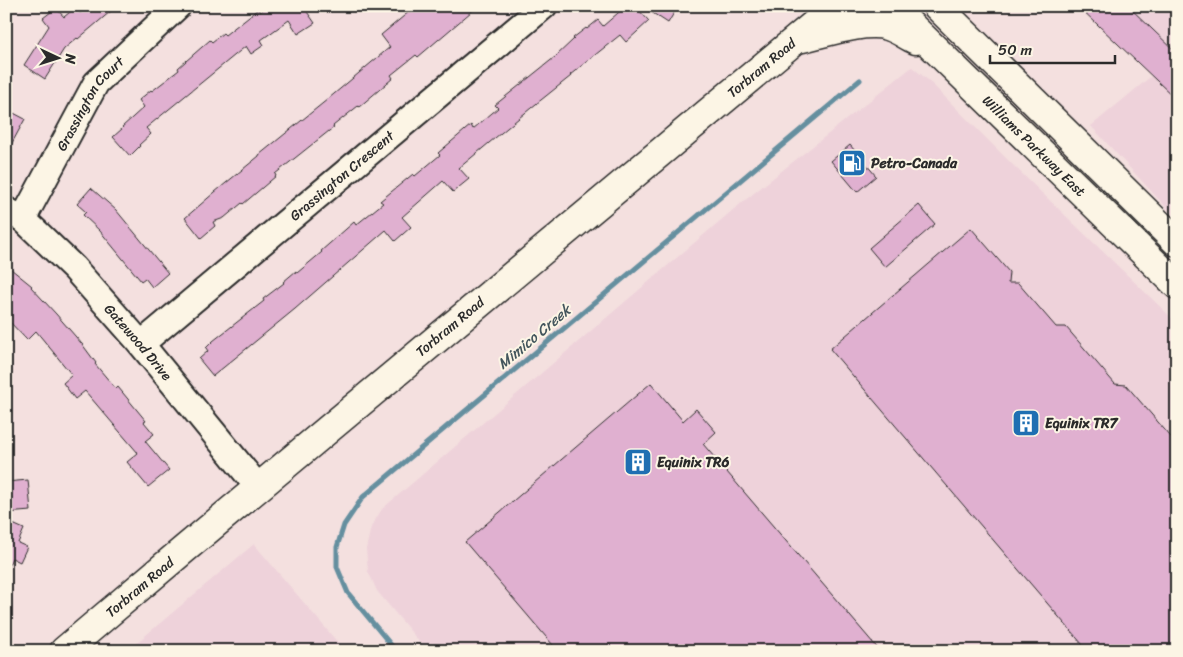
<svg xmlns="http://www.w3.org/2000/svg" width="1183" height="657" viewBox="0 0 1183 657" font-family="Sriracha,sans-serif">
<rect width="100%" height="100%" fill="#f4e0df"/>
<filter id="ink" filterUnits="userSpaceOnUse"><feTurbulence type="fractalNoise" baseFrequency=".02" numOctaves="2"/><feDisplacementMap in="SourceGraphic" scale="10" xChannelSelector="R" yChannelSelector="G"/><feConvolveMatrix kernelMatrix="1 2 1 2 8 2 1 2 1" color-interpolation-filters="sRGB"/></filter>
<g filter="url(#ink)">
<path fill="#eed2da" d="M1121 6H1177V219L1091 126 1172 59Z
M912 67 928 80 1014 166 1177 323V651H427L377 591 368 571 366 549 371 527 382 509 734 209Z
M254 544 345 651H127Z"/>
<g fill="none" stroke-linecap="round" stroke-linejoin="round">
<path stroke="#658f9f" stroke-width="5" d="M396 651 348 593 337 567V547L344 525 363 497 860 80"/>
</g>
<path fill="#e0b0d0" stroke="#2b2b2b" d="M88 6H117L78 39 77 38 64 49 45 79 24 65 49 26 43 18 56 8 64 17 76 7 80 13Z
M268 6H309L305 9 315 23 298 34 289 20 261 40 264 45 251 54 246 46 146 128 151 134 139 145 140 146 130 156 113 137 123 128 122 127 144 107 139 100 151 90 152 91 179 70 178 68 210 40 212 42 223 33 225 35 258 9 260 12Z
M416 6H478L418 57 416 55 391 75 393 78 359 107 358 106 333 126 334 127 285 166 275 174 276 176 243 204 242 203 224 218 213 222 215 226 201 238 185 218 215 192 259 156V155L328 99 390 47 381 35Z
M626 6H635L649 21 626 42 620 35 570 75 571 76 531 108 459 168 469 179 453 192 443 181 402 217 411 227 395 241 386 230 295 309 213 376 199 359 208 351 206 348 213 341 264 301 263 299 284 283 283 282 296 271 297 273 322 252 321 251 354 222 356 225 383 203 380 201 413 174 415 176 440 155 438 153 471 125 473 129 498 108 495 105 555 57 574 39 573 38 586 28 587 29 598 20 603 26Z
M642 6H678L668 23Z
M1078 6H1128L1177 53V100Z
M6 109 25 119 6 154Z
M850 145 876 176 857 192 831 161Z
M91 188 116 210 168 273 152 287 145 278 141 281 100 231 83 215 86 212 77 204Z
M919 205 935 224 885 267 869 248Z
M971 228 1009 272 1008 283H1018L1056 327H1066L1115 384 1126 385 1177 444V651H1088L830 349Z
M6 265 32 286 31 287 56 314 82 344 96 363 95 364 116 389 118 387 146 421 144 422 154 434 145 441 169 470 148 487 127 462 138 453 85 391 75 399 63 383 72 375 36 331 27 340 6 318Z
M651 383 683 421 696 409 716 432 703 444 880 651H558L465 542Z
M28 480 31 511 6 513V482Z
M6 521 24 529 18 543 27 547 20 562 12 558 6 571Z"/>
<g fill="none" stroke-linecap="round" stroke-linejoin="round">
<defs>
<g id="minor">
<path id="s1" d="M6 210 23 219 74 268 141 344 258 487"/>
<path id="s2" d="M23 219 96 83 178 6"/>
<path id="s3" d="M141 344 544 6"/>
</g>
<g id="major">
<path id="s4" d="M891 6 1177 285"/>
<path d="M937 6 1177 242"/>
<path d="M802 38C825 33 865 19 888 26 898 29 907 36 916 40"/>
<path id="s5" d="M64 651C320 434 578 219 836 6"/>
</g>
</defs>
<use href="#minor" stroke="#2b2b2b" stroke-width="29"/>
<use href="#major" stroke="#2b2b2b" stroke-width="31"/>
<use href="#minor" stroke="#fcf5e5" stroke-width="25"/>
<use href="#major" stroke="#fcf5e5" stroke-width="28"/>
</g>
</g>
<defs>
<symbol id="fuel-square" viewBox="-11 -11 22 22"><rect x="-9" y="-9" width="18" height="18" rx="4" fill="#1f6fb2" stroke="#fcf5e5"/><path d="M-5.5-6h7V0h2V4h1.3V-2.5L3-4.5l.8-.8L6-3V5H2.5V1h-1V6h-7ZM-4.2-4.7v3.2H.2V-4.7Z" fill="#fff"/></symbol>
<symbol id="building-square" viewBox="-11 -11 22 22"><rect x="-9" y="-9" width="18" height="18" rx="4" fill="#1f6fb2" stroke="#fcf5e5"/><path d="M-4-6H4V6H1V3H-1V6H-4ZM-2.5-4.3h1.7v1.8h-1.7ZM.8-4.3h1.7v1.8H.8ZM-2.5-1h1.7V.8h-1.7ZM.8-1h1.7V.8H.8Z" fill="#fff"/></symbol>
</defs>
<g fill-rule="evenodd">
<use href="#fuel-square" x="836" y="147" width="32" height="32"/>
<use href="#building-square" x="1010" y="407" width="32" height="32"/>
<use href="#building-square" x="622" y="446" width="32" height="32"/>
</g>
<g text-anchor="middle" stroke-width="4" stroke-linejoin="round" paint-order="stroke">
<g font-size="14" fill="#2b2b2b" stroke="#fcf5e5">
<text dy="5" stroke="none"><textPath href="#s5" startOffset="909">Torbram Road</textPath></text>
<text dy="5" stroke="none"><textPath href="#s2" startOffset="134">Grassington Court</textPath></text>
<text dy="5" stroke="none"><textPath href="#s4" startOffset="200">Williams Parkway East</textPath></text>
<text dy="5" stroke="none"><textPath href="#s3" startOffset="262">Grassington Crescent</textPath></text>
<text dy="5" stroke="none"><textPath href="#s5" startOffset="504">Torbram Road</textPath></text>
<text dy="5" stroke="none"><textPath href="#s1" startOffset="188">Gatewood Drive</textPath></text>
<text dy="5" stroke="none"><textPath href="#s5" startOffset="99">Torbram Road</textPath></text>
</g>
<g font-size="14" font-weight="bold" fill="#2b2b2b" stroke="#fcf5e5" text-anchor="start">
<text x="871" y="168">Petro-Canada</text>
<text x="1045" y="428">Equinix TR7</text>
<text x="657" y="467">Equinix TR6</text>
</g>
<g font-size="15" font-style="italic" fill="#43555c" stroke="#fcf5e5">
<text transform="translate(534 337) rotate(-40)" y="5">Mimico Creek</text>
</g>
</g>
<rect width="1183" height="657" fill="none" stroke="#fcf5e5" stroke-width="25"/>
<rect x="12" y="12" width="1158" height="632" fill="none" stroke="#2b2b2b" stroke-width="2" filter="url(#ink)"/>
<g transform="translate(58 58) rotate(94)" stroke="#fcf5e5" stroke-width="4" paint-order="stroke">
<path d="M0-4L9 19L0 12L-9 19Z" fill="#2b2b2b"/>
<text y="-8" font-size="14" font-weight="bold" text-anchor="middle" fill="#2b2b2b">N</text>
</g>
<path d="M990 55v8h125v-8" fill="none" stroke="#2b2b2b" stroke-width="2.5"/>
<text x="998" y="55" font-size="15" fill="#2b2b2b" stroke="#fcf5e5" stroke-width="4" paint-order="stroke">50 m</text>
</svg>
